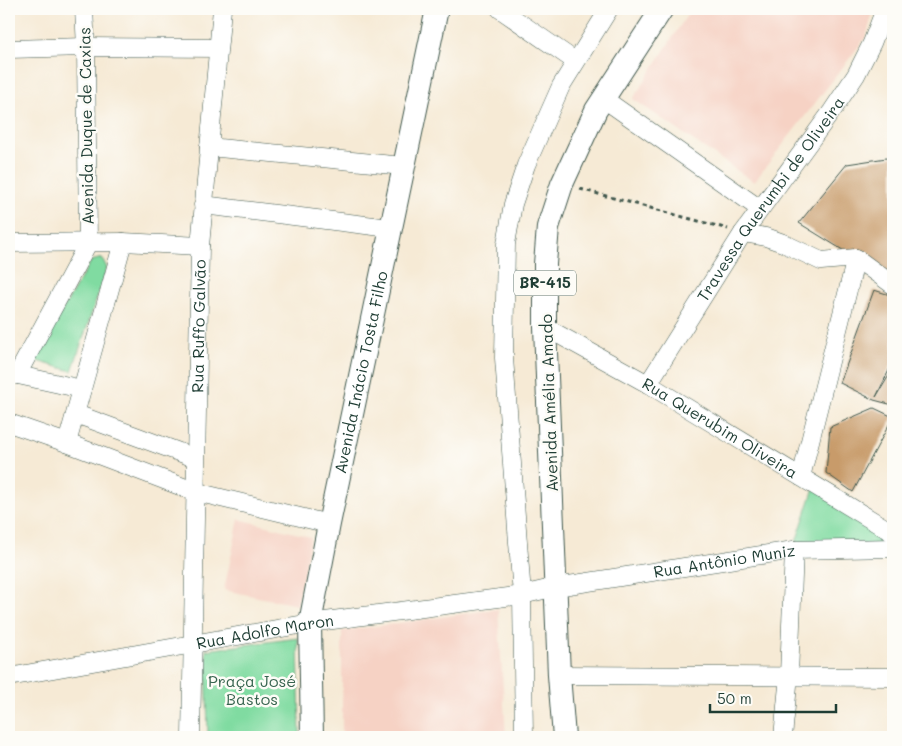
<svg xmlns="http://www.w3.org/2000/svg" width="902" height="746" viewBox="0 0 902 746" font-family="Mali,sans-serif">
<rect width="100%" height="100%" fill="#fdfcf7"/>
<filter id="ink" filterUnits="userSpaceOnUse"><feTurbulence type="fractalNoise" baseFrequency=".02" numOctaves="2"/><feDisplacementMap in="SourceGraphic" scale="10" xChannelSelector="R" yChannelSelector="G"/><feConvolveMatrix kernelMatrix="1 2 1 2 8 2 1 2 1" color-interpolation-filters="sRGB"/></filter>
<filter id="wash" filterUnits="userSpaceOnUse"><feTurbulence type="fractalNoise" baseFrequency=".0096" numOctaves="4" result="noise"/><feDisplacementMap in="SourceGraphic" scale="20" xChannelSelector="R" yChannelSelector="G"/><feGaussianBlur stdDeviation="1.12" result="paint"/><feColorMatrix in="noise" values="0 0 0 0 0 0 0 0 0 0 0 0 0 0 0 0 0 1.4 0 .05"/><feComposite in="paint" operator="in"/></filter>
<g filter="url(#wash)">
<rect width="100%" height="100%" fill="#f6ead5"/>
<path fill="#f6d2c4" d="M691 9H874L866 37 754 182 633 99Z
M239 519 311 537 297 605 224 590Z
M498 609 506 737H342V631Z"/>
<path fill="#80dba1" stroke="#508c6a" d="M102 258 107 268 72 371 33 360 91 261Z
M815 485 893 533V546L796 542Z
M298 638 300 737H208L206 650Z"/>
<g id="blocks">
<path fill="#c89b6b" d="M893 157V281L799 223 847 164Z
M874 290 893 296V362L876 397 893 369V405L874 400 840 383Z
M874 408 893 417 853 492 826 473 830 427Z"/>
</g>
</g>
<g filter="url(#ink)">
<use href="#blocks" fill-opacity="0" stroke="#3f574c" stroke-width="1"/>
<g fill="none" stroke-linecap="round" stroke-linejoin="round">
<defs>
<g id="minor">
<path d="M500 9 575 61"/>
<path d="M9 49 86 47 218 48"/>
<path d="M604 99 760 209"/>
<path d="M209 147 403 166"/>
<path d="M203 205 390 228"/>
<path d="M743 233 766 237 783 243 821 261 856 258 893 285"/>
<path d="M9 243 123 242 200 246"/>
<path id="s1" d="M545 327 648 384 893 533"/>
<path d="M9 373 82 389"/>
<path d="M17 375 88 243 86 47 84 9"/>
<path id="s2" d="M648 384 743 233 832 111 856 75 872 43 885 9"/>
<path d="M76 414 195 458"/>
<path d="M9 423 67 443 196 492 329 524"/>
<path d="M67 443 123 242"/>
<path d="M801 477 856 258"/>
<path d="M559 675 893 677"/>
<path id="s3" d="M9 677 310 623 522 595 556 587 794 550 893 548"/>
<path id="s4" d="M191 737 200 246 222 9"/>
<path d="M524 737 522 595 504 358 506 244 513 204 526 165 561 86 609 9"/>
<path d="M783 737 789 675 794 550"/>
</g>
<g id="major">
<path id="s5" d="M312 737 310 623 329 524 437 9"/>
<path d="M564 737 559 675 545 327V264L548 227 562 184 596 110 662 9"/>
</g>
</defs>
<use href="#minor" stroke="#3f574c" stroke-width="19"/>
<use href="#major" stroke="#3f574c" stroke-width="24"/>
<path stroke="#3f574c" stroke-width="3" stroke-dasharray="4 4" stroke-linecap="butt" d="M580 189 728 229"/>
<use href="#minor" stroke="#fff" stroke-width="18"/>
<use href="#major" stroke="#fff" stroke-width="22"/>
</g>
</g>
<g text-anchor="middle" stroke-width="5" stroke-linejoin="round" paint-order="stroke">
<rect fill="#fdfcf7" stroke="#62766e" stroke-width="1" x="514" y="270.5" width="62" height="25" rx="4"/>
<g font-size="15" font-weight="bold" fill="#1f3d34">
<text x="545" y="288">BR-415</text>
</g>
<g font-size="16" fill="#1f3d34" stroke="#fdfcf7">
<text transform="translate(86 126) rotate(-91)" y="6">Avenida Duque de Caxias</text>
<text dy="6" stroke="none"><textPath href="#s2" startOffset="222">Travessa Querumbi de Oliveira</textPath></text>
<text dy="6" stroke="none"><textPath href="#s4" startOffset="411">Rua Ruffo Galvão</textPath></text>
<text dy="6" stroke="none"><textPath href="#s5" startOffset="370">Avenida Inácio Tosta Filho</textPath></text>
<text transform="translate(549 403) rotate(-92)" y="6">Avenida Amélia Amado</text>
<text dy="6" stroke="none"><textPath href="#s1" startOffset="202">Rua Querubim Oliveira</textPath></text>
<text dy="6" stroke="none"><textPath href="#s3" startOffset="725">Rua Antônio Muniz</textPath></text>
<text dy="6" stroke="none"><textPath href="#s3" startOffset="260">Rua Adolfo Maron</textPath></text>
</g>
<g font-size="16" fill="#37644f" stroke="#fdfcf7">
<text x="252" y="687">Praça José<tspan x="252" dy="18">Bastos</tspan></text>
</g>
</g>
<rect width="902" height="746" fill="none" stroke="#fdfcf7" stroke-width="30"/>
<path d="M710 704v8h126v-8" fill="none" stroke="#1f3d34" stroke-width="2.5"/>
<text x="717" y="704" font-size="15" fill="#1f3d34" stroke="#fdfcf7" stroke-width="4" paint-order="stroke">50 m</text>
</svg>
